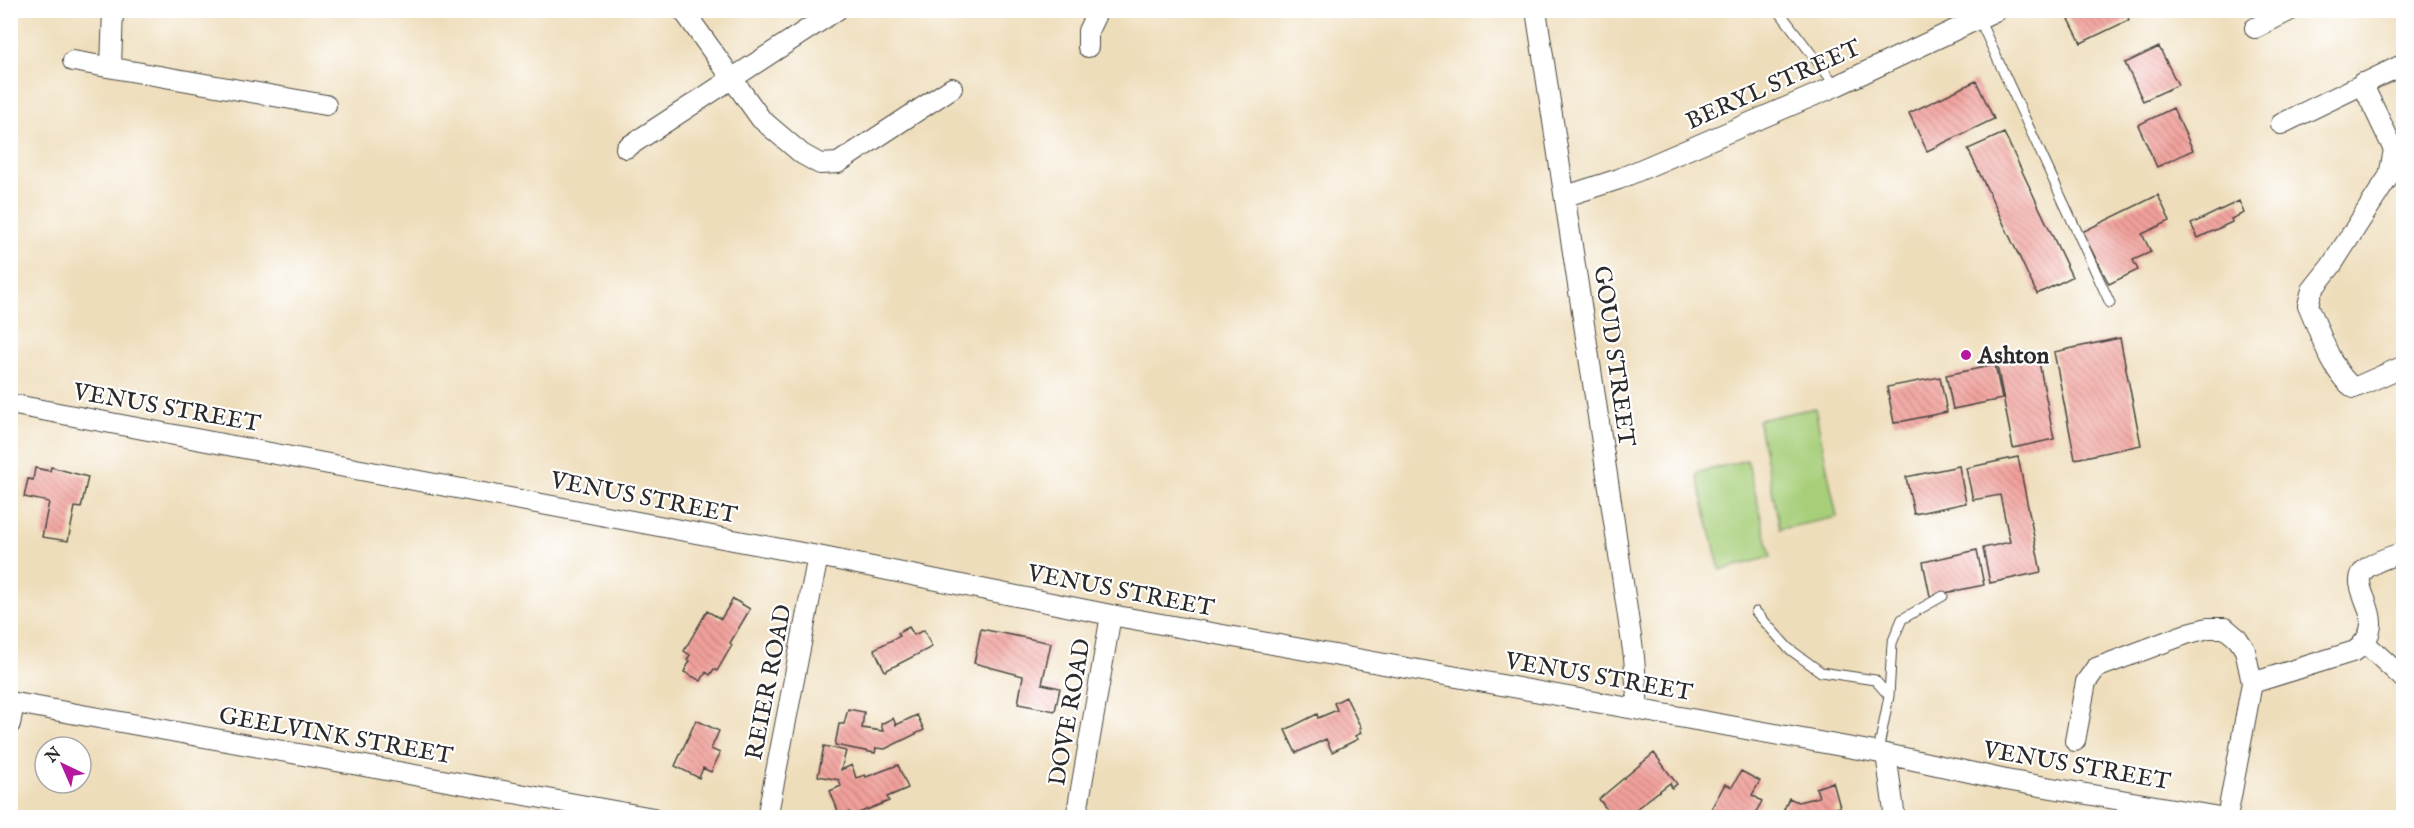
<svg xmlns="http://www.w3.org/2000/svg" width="2414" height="828" viewBox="0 0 2414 828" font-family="'IM FELL English',serif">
<defs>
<pattern id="building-back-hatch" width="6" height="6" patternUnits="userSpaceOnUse" patternTransform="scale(1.5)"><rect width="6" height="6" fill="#f2a09b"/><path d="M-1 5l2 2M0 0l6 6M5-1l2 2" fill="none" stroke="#c4837f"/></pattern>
</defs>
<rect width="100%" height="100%" fill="#fff"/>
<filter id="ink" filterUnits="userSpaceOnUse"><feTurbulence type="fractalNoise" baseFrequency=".0167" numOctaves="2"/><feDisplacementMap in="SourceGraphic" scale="12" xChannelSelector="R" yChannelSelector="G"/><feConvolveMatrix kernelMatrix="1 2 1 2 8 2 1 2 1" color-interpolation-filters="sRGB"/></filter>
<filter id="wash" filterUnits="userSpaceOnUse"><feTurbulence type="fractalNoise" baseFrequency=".008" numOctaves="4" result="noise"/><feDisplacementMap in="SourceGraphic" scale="24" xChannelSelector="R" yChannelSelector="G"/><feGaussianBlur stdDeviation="1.35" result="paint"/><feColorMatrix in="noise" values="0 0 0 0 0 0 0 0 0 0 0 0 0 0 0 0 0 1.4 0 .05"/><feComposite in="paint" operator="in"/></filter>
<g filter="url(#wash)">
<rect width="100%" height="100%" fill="#eeddba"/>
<path fill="#a7cf7a" stroke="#697d52" stroke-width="1.5" d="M1815 408 1837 517 1780 529 1758 420Z
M1747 460 1771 557 1720 570 1696 473Z"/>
<g id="blocks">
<path fill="url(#building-back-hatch)" d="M2071 10H2124L2129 20 2081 43 2066 13Z
M2159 47 2178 85 2143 101 2125 63Z
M1976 81 1994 119 1927 151 1909 113Z
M2173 108 2193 150 2157 167 2138 125Z
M2004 133 2072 277 2037 294 1968 149Z
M2158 195 2170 221 2142 234 2151 252 2133 260 2138 270 2109 284 2082 232Z
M2239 201 2244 213 2231 219 2232 222 2198 238 2191 224Z
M2120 338 2141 445 2075 459 2054 352Z
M2038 357 2054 439 2013 448 1997 365Z
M1995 365 2002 399 1953 409 1946 375Z
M1940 377 1947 412 1894 423 1887 387Z
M2018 457 2041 572 1990 583 1983 548 2010 542 2000 495 1973 500 1966 468Z
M1959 466 1966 503 1914 514 1906 477Z
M51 467 88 477 81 508 75 507 68 541 42 537 49 502 24 497 28 479 33 480 35 468 50 471Z
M1977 550 1984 585 1930 596 1923 562Z
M733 599 750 609 730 643 732 645 717 671 714 669 710 675 706 672 701 681 684 672 690 661 687 660 690 655 684 651 707 611 721 619Z
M909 627 914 635 924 630 932 647 885 671 874 649 900 636 898 633Z
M981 629 1051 643 1042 684 1060 688 1055 711 1018 704 1023 676 974 663Z
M1346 697 1361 728 1359 729 1361 733 1355 736 1358 739 1332 752 1326 739 1296 753 1285 730 1317 714 1318 718 1337 710 1334 703Z
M848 709 864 712 862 728 883 731 881 724 893 718 896 725 917 715 924 730 885 749 876 748 875 753 835 745 839 724H844Z
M696 720 719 731 711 749 720 753 711 772 703 768 699 778 675 766Z
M824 746 846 751 841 770 852 765 856 778 865 775 866 777 898 765 908 788 887 797 889 801 851 816 849 812 840 816 830 791 841 786 839 780 818 776Z
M1654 753 1677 784 1672 788 1670 783 1624 818H1613L1599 799Z
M1741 771 1760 781 1752 795 1762 801 1753 817 1742 812 1739 818H1706L1725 784 1732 787Z
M1833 782 1840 807 1834 808 1837 818H1793L1783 812 1789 798 1798 802 1819 797 1816 788Z"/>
</g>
</g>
<g filter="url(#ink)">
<use href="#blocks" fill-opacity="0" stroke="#484640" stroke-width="1.5"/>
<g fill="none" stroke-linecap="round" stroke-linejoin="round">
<defs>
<path id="service" d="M1778 10 1836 86
M1979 19 2110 303
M1756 612 1788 648 1821 672 1875 680 1889 696 1878 752
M1889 696 1892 643 1902 619 1943 596"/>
<path id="minor" d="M683 10 761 119 802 154 820 164 838 163 952 88
M1536 10 1609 488 1634 657 1638 709
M2255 28 2291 10
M1088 47V31L1098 10
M73 61 326 105
M111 66 113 10
M2362 83 2394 150 2389 176 2331 266 2312 290 2308 305C2319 329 2332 374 2354 388L2404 366
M2281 124 2404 64
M626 148 837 10
M1566 196 1619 179 1836 86 1997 10
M10 404 818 556 1111 615 1886 754 2006 780 2225 818
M2365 643 2404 679
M2252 683 2355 651C2397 618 2340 586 2368 567 2378 560 2392 556 2404 552
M10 702 653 818
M10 724 14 703
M2075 741 2086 682 2096 668 2189 633 2208 628H2225L2238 639 2245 650 2252 683 2227 818
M1886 754 1895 818
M767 818 818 556
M1076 818 1111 615"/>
</defs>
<use href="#service" stroke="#484640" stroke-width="11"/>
<use href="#minor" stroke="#484640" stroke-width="22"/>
<use href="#service" stroke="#fff" stroke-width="9"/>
<use href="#minor" stroke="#fff" stroke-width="20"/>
</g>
</g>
<circle fill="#b5179e" stroke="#fff" stroke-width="2" cx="1966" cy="355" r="6"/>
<g text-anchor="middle" stroke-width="4.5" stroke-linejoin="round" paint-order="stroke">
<g font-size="24" fill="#2b2b2b" stroke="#fff">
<text transform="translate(1773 84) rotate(-24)" y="8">BERYL STREET</text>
<text transform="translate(1615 356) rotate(82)" y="8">GOUD STREET</text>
<text transform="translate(167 407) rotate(10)" y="8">VENUS STREET</text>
<text transform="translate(644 497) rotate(11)" y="8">VENUS STREET</text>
<text transform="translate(1121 590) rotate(11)" y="8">VENUS STREET</text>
<text transform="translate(1599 676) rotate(10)" y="8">VENUS STREET</text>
<text transform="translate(768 682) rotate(-79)" y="8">REIER ROAD</text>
<text transform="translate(1069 712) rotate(-80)" y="8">DOVE ROAD</text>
<text transform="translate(336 735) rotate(10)" y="8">GEELVINK STREET</text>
<text transform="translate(2077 765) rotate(10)" y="8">VENUS STREET</text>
</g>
<g font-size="24" font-weight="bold" fill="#2b2b2b" stroke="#fff" text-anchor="start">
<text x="1978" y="363">Ashton</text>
</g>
</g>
<rect width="2414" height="828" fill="none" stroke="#fff" stroke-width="36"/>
<g transform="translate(63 765) rotate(316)"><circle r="28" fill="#ffffff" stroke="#aaaaaa" stroke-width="1.5"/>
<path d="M0-4.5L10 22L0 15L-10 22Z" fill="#b5179e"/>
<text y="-9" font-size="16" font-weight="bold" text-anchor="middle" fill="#2b2b2b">N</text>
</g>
</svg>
